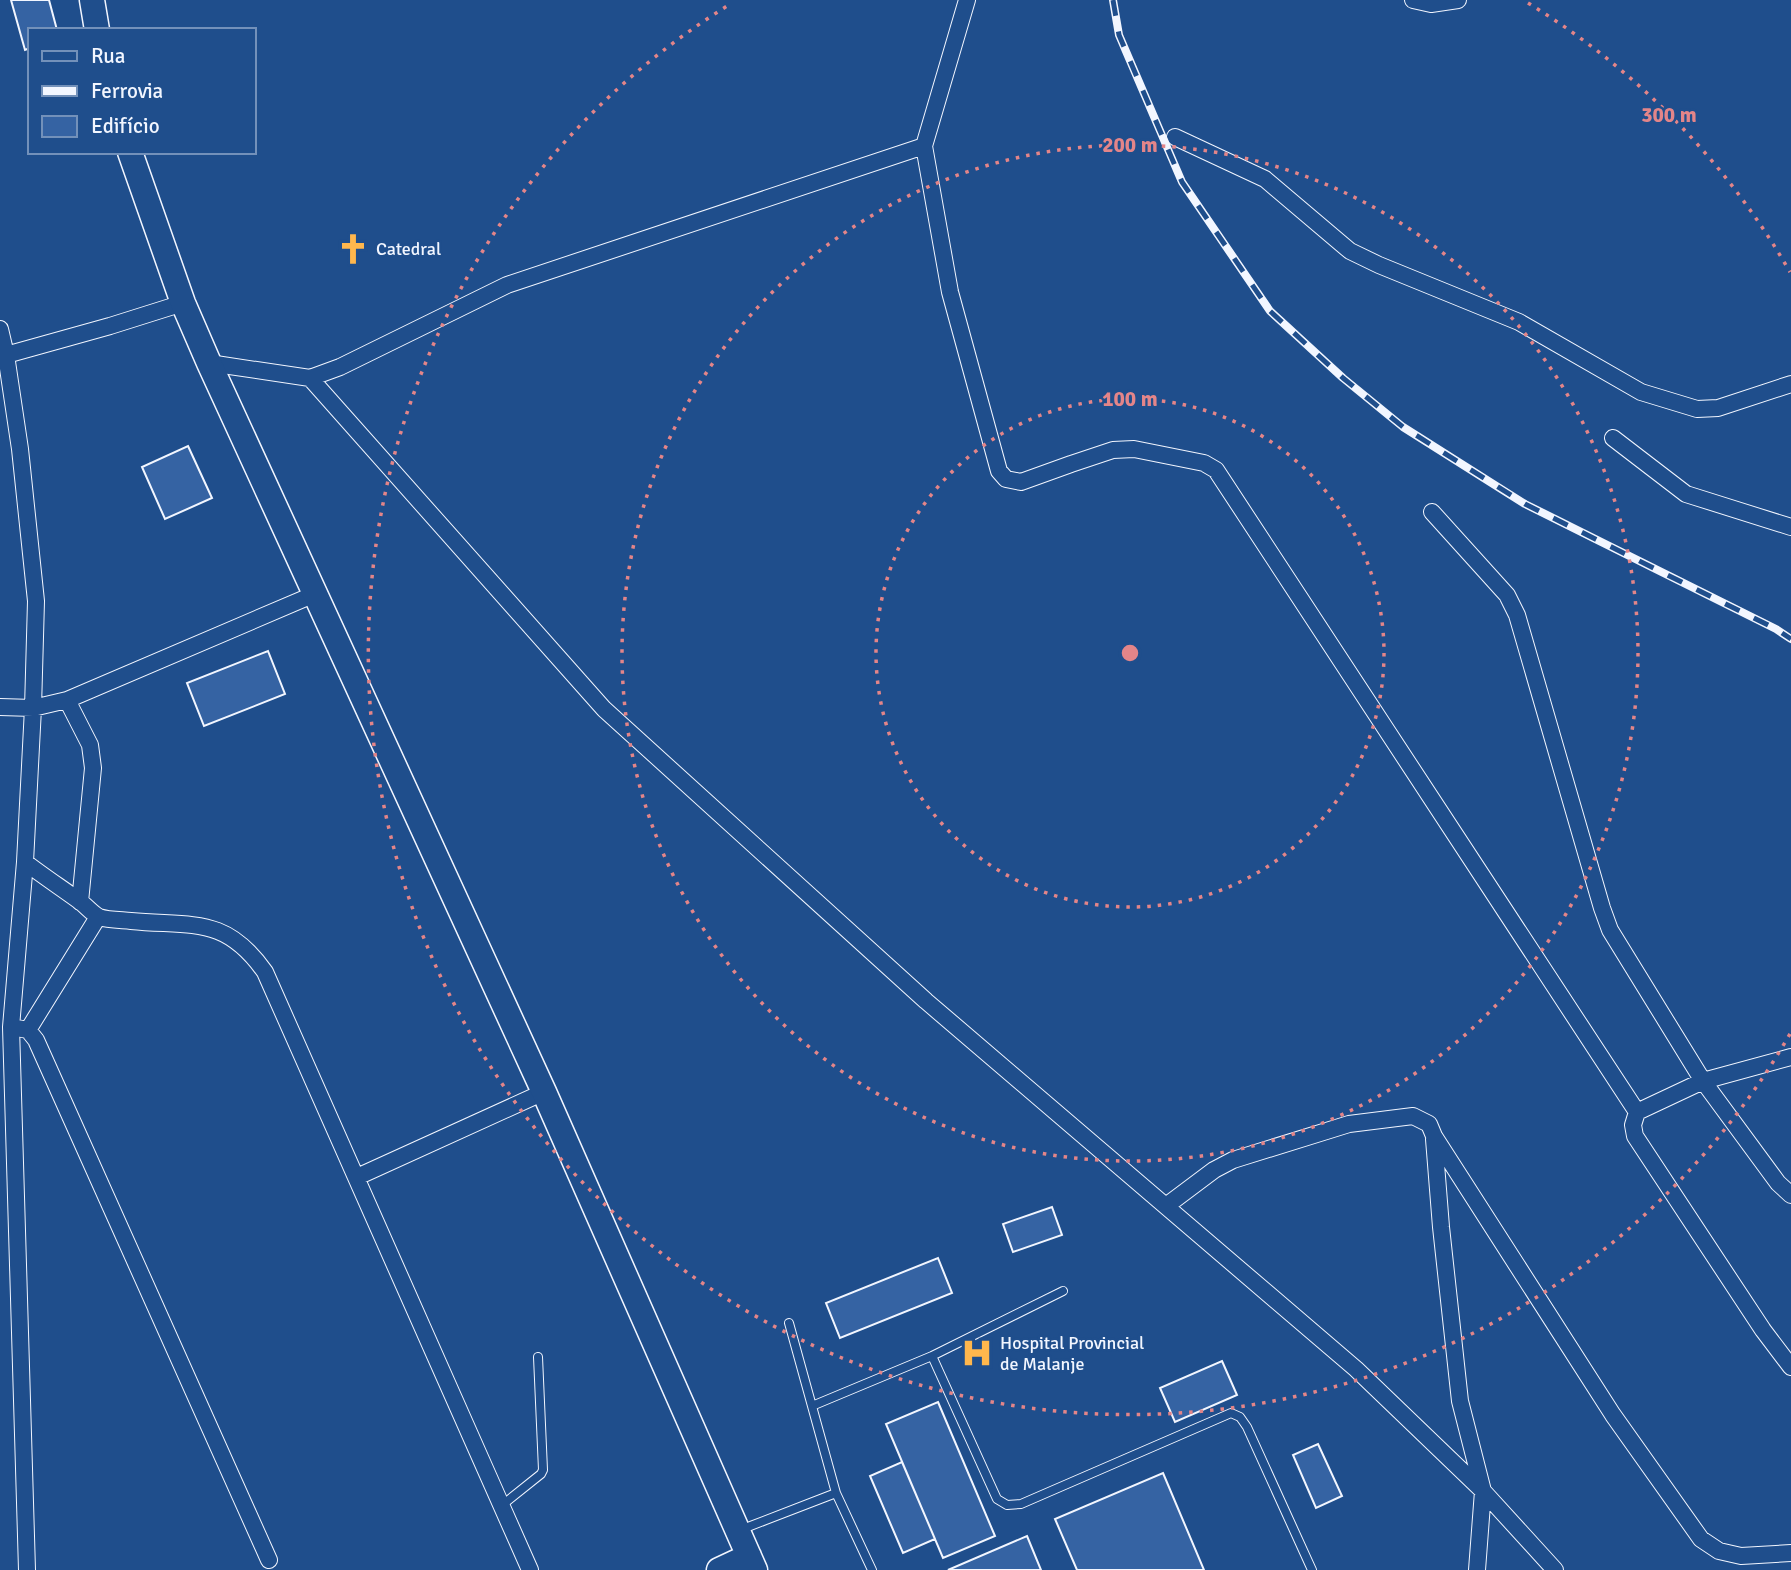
<svg xmlns="http://www.w3.org/2000/svg" width="1791" height="1570" viewBox="0 0 1791 1570" font-family="Signika,sans-serif">
<rect width="100%" height="100%" fill="#1f4e8c"/>
<path fill="#3563a3" stroke="#f2f6ff" stroke-width="2" d="M11 0H49L57 30H30V48L25 50Z
M188 446 212 498 165 519 142 467Z
M268 651 285 694 204 726 187 683Z
M1052 1207 1062 1235 1013 1252 1003 1224Z
M938 1258 952 1293 840 1338 826 1303Z
M1222 1361 1237 1395 1175 1422 1160 1388Z
M938 1402 995 1536 943 1558 886 1424Z
M1318 1444 1342 1496 1316 1508 1293 1455Z
M902 1462 935 1539 903 1553 870 1476Z
M1163 1473 1204 1570H1077L1055 1519Z
M1027 1536 1041 1570H948Z"/>
<g fill="none" stroke-linecap="round" stroke-linejoin="round">
<defs>
<path id="service" d="M789 1323 836 1493 872 1570
M932 1356 997 1499 1007 1505 1021 1504 1231 1413 1240 1417 1247 1427 1312 1570
M812 1406 932 1356 1063 1291
M501 1506 541 1474 543 1470 538 1357
M740 1530 836 1493"/>
<path id="minor" d="M1413 0 1431 4 1458 0
M1175 137 1265 179 1350 251 1379 265 1519 322 1641 392 1697 409 1718 408 1791 384
M924 146 950 292 999 471 1006 479 1021 482 1071 464 1113 450 1134 449 1204 463 1216 470 1637 1112 1633 1125 1635 1136 1763 1330 1791 1367
M0 329 6 355 20 449 36 601 33 708 0 707
M6 355 110 326 183 303
M209 363 310 378 340 367 507 285 924 146 967 0
M310 378 604 709 926 1001 1356 1369 1483 1491 1555 1570
M1613 438 1686 494 1791 527
M1432 512 1507 595 1517 615 1602 908 1610 930 1703 1081 1778 1183 1791 1195
M67 700 90 745 93 768 80 902
M25 862C43 876 63 889 82 903 87 907 93 914 99 917 108 920 121 920 131 921 192 927 225 915 265 972L530 1570
M11 1027 28 1030 36 1040 269 1560
M28 1030 98 917
M1637 1112 1703 1081 1791 1057
M1434 1139 1441 1227 1460 1401 1483 1491 1477 1570
M357 1177 544 1092
M1166 1206 1214 1170 1233 1160 1349 1124 1413 1116 1429 1124 1434 1136 1613 1415 1701 1539 1719 1551 1741 1556 1791 1553
M27 1570 11 1027 25 862 33 708 67 700 315 594"/>
<path id="primary" d="M92 0 97 30
M130 152 183 303 209 363 544 1092 755 1570
M719 1570 749 1556"/>
</defs>
<use href="#service" stroke="#f2f6ff" stroke-width="10"/>
<use href="#minor" stroke="#f2f6ff" stroke-width="18"/>
<use href="#primary" stroke="#f2f6ff" stroke-width="27"/>
<use href="#service" stroke="#1f4e8c" stroke-width="8"/>
<use href="#minor" stroke="#1f4e8c" stroke-width="16"/>
<use href="#primary" stroke="#1f4e8c" stroke-width="24"/>
<defs>
<path id="rail" d="M1113 0 1119 35 1182 182 1270 311 1343 378 1403 427 1525 504 1776 629 1791 639"/>
</defs>
<use href="#rail" stroke="#f2f6ff" stroke-width="8"/>
<use href="#rail" stroke="#1f4e8c" stroke-width="5" stroke-dasharray="16" stroke-linecap="butt"/>
</g>
<g fill="none" stroke="#e38589" stroke-width="3.5" stroke-dasharray="3.5 7">
<circle cx="1130" cy="653" r="254"/>
<circle cx="1130" cy="653" r="508"/>
<path d="M1790 1034A762 762 0 1 1 732 3M1528 3A762 762 0 0 1 1790 272"/>
</g>
<defs>
<symbol id="church-bare" viewBox="-9 -9 18 18"><path d="M-1.2-6h2.4v3.5h3.3v2.4h-3.3V6h-2.4V-.1h-3.3v-2.4h3.3Z" fill="#ffb74d" stroke="#1f4e8c" stroke-width="2.5" paint-order="stroke"/></symbol>
<symbol id="hospital-bare" viewBox="-9 -9 18 18"><path d="M-5-5h3v3.5h4V-5h3V5h-3V1.5h-4V5h-3Z" fill="#ffb74d" stroke="#1f4e8c" stroke-width="2.5" paint-order="stroke"/></symbol>
</defs>
<g fill-rule="evenodd">
<use href="#church-bare" x="331" y="227" width="44" height="44"/>
<use href="#hospital-bare" x="955" y="1331" width="44" height="44"/>
</g>
<g text-anchor="middle" stroke-width="5" stroke-linejoin="round" paint-order="stroke">
<g font-size="18" fill="#f2f6ff" stroke="#1f4e8c" text-anchor="start">
<text x="376" y="255">Catedral</text>
<text x="1000" y="1349">Hospital Provincial<tspan x="1000" dy="21">de Malanje</tspan></text>
</g>
</g>
<circle cx="1130" cy="653" r="10" fill="#e38589" stroke="#1f4e8c" stroke-width="3.5"/>
<g font-size="21" text-anchor="middle" font-weight="bold" fill="#e38589" stroke="#1f4e8c" stroke-width="5" stroke-linejoin="round" paint-order="stroke">
<text x="1669" y="122">300 m</text>
<text x="1130" y="152">200 m</text>
<text x="1130" y="406">100 m</text>
</g>
<rect x="28" y="28" width="228" height="126" fill="#1f4e8c" stroke="#7391ba" stroke-width="2"/>
<rect x="42" y="51" width="35" height="10" fill="#1f4e8c" stroke="#7391ba" stroke-width="2"/>
<text x="91" y="63" font-size="21" fill="#f2f6ff">Rua</text>
<rect x="42" y="86" width="35" height="10" fill="#f2f6ff" stroke="#7391ba" stroke-width="2"/>
<text x="91" y="98" font-size="21" fill="#f2f6ff">Ferrovia</text>
<rect x="42" y="116" width="35" height="21" fill="#3563a3" stroke="#7391ba" stroke-width="2"/>
<text x="91" y="133" font-size="21" fill="#f2f6ff">Edifício</text>
</svg>
